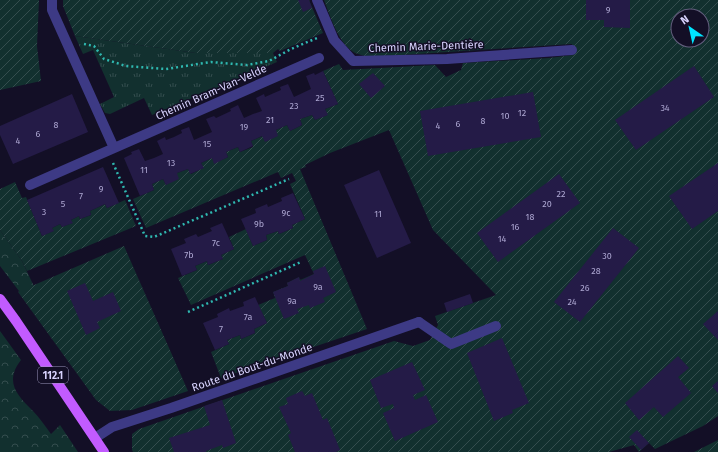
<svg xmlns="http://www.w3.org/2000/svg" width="718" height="452" viewBox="0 0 718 452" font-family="'Fira Sans',sans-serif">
<defs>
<pattern id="grass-tufts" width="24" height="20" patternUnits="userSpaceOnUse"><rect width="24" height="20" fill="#12302f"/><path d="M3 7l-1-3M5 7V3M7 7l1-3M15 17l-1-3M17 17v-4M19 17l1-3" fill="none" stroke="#344d4e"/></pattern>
<pattern id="forest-crowns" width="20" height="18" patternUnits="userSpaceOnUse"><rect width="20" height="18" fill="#12302f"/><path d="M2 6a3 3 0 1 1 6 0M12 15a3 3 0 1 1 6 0" fill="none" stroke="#344d4e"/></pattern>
<pattern id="garden-furrows" width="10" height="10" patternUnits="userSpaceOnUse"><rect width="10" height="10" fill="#12302f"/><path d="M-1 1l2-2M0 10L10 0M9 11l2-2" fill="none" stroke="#344d4e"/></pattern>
</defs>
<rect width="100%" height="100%" fill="#130f26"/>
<path fill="url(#grass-tufts)" d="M75 36 196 53H273L277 62 152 115 144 98 110 114 105 113 100 104 114 97 93 50 83 54Z"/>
<path fill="url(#forest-crowns)" d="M0 230 22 261 47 314 44 324 0 266Z
M0 331 21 360C4 382 17 395 33 411 40 418 45 426 51 434L60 425 78 452H0Z"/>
<path fill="url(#garden-furrows)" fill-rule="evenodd" d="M0 0H39L37 46 41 81 0 90Z
M63 0H309L323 33 280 51 278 49 273 53H196L75 36 63 6Z
M324 0H718V416L703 426 655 449 649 443 639 452 634 445 609 452H133L132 450V434L139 429 394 341 413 346 430 340 438 325 435 316 496 295 433 230 389 130 330 153 305 165 306 167 300 169 367 329 221 378 211 352 229 344 227 340 240 335 241 339 255 333 254 329 267 323 258 305 275 298 273 292 288 286 287 283 299 277 300 280 314 274 305 255 191 305 178 278 197 270 195 266 207 261 208 265 223 259 221 255 234 249 229 237 246 229 253 246 267 240 266 235 278 231 279 234 293 228 292 225 305 219 290 184 296 181 292 173 281 178 278 172 146 228 133 199 154 190 152 184 163 179 166 185 177 173 188 169 191 174 203 168 201 163 212 158 215 163 228 157 226 152 238 147 240 152 253 147 251 141 287 125 290 131 302 125 300 119 312 115 315 120 327 115 325 109 338 104 323 71 339 64 343 70 435 65 446 77 461 70 463 63 549 58 573 55 572 44 370 57C366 56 360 55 355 53 338 43 331 18 324 0ZM678 16H702V40H678Z
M15 182 22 198 26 197 42 236 53 231 52 228 60 224 62 227 72 223 71 220 79 216 80 219 91 215 90 211 105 204 107 208 125 200 136 226 27 271 22 261 0 230V189Z
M124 246 188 391 132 410 110 411 96 400 18 292Z
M718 440V452H694Z"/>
<path fill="#241b47" d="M298 0H309L312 8 303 12Z
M586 0H630V28L604 27V20H586Z
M694 66 714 97 636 150 615 120Z
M323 71 338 104 325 109 328 115 315 120 312 115 300 119 302 125 290 131 287 125 276 130 278 136 265 142 262 136 251 141 253 146 240 152 238 147 226 152 228 157 214 164 212 158 201 163 204 168 190 174 188 169 177 173 179 179 166 185 163 179 152 184 154 190 140 196 124 158 132 154 131 152 139 149 145 161 154 158 163 154 157 141 165 137 166 140 174 137 182 133 181 130 189 127 194 140 212 132 206 119 214 116 216 118 231 111 230 109 238 105 244 118 253 114 262 111 256 98 264 94 265 97 274 93 281 90 280 87 288 84 294 97 311 89 306 76 314 73 315 75Z
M373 73 385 86 371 98 359 84Z
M533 92 541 137 428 156 420 111Z
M72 94 88 132 13 164 0 135V126Z
M718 163V211L692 229 669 196Z
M103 167 119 203 107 208 105 204 90 211 91 215 80 219 79 216 71 220 73 223 62 227 60 224 52 228 54 231 42 236 27 200Z
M379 170 411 243 377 258 344 185Z
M559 174 580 203 498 262 477 233Z
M293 193 305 219 292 225 293 228 279 234 278 231 266 235 267 240 253 246 241 219 256 213 255 209 267 204 268 207 282 201 281 198Z
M222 223 234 249 221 255 223 259 208 265 207 261 195 266 197 270 182 276 171 249 186 243 184 239 196 234 198 237 212 231 210 228Z
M613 228 639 248 580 322 554 302Z
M325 266 336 292 323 298 325 302 310 308 309 305 297 309 299 313 284 319 273 292 288 286 287 283 299 277 300 281 314 274 313 271Z
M85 283 93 301 113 292 121 311 97 322 100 328 86 335 67 291Z
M470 294 473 303 447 312 444 303Z
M255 297 267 323 254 329 255 333 241 339 240 335 227 340 229 344 215 350 203 323 218 317 217 314 229 308 230 311 244 306 243 302Z
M718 311V340L703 324Z
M502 338 529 403 512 410 513 413 494 421 467 353Z
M678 356 689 368 678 377 691 393 663 417 654 407 639 420 625 403Z
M412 362 425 390 413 395 415 400 426 395 438 422 395 441 383 413 394 408 393 404 381 408 370 380Z
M718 381V393L712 386Z
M302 391 305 396 312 393 323 420 327 418 340 450 336 452H295L288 435 291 433 279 407 288 404 286 398Z
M222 400 236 443 223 448 222 445 206 451V452H174L169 438 210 425 204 406Z
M637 430 649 443 641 450 629 437Z"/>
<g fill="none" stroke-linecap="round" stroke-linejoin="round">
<path stroke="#2fb8b0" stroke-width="2.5" stroke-dasharray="2 3" stroke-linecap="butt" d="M84 44 94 46 104 59 126 66 166 69 211 62 247 65 269 61 291 49 317 38
M113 163 145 236 154 237 289 179
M188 312 301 262"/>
<path stroke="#3d3a85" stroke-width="10" d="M419 322 451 344 496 326"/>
<path stroke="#3d3a85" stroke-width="10" d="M52 0V10L114 148
M317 0 334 40 353 61 447 59 572 50
M30 185 319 58
M95 438 112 427 171 408 419 322"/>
<path stroke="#c25bff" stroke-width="10" d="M0 299 16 321 104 452"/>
</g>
<g text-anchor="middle" stroke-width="3" stroke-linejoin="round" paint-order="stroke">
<g font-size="9" fill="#aca6d1">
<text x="608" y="13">9</text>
<text x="320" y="101">25</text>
<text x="294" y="109">23</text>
<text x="665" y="111">34</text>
<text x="522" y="116">12</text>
<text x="505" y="119">10</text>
<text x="270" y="123">21</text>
<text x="483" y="124">8</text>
<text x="458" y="127">6</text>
<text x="56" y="128">8</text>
<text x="438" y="129">4</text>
<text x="244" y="130">19</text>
<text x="38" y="137">6</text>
<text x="18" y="144">4</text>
<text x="207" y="147">15</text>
<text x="171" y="166">13</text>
<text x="144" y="173">11</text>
<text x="101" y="192">9</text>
<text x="561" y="197">22</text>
<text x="81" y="199">7</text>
<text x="63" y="207">5</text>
<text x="547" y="207">20</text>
<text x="44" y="215">3</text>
<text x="286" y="216">9c</text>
<text x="378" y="217">11</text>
<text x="530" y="220">18</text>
<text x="259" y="227">9b</text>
<text x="515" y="230">16</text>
<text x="502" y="242">14</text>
<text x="216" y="246">7c</text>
<text x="189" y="258">7b</text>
<text x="607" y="259">30</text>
<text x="596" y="274">28</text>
<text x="318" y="290">9a</text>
<text x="585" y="291">26</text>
<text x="292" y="304">9a</text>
<text x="572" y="305">24</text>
<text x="248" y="320">7a</text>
<text x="221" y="332">7</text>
</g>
<rect fill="#130f26" stroke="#9e99be" stroke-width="1" x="38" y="367" width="30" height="16" rx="3"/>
<g font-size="10" font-weight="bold" fill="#d9d4ff">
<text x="53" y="379">112.1</text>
</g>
<g font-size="11" fill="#d9d4ff" stroke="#130f26">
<text transform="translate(426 46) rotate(-2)" y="4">Chemin Marie-Dentière</text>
<text transform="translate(211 92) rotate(-24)" y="4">Chemin Bram-Van-Velde</text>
<text transform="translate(252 367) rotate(-19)" y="4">Route du Bout-du-Monde</text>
</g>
</g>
<g transform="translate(690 28) rotate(326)"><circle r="19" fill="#130f26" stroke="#625e7d"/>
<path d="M0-3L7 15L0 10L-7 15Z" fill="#00e5ff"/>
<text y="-6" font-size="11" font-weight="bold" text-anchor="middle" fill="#d9d4ff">N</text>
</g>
</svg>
